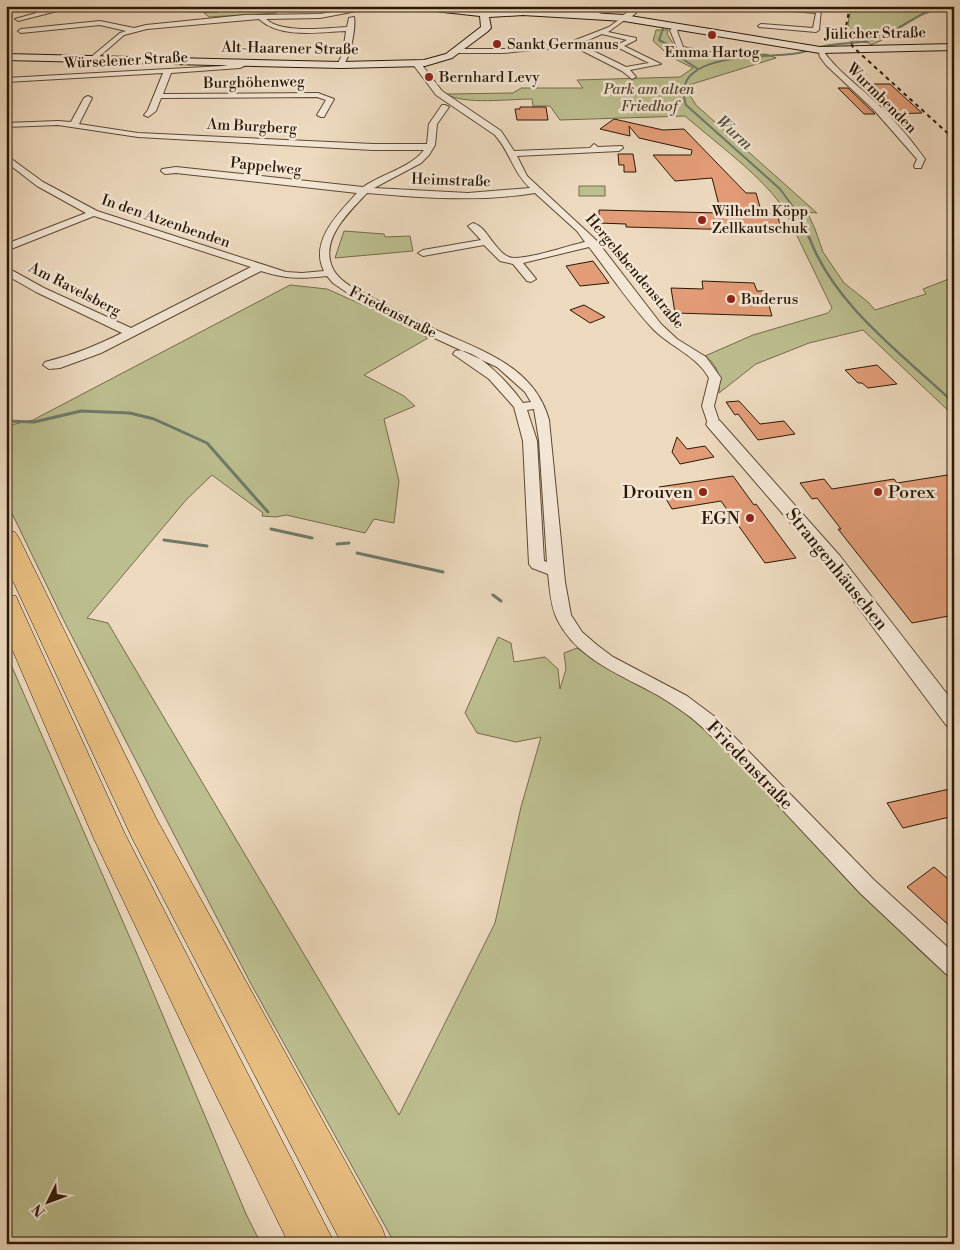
<svg xmlns="http://www.w3.org/2000/svg" width="960" height="1250" viewBox="0 0 960 1250" font-family="'Libre Bodoni',serif">
<rect width="100%" height="100%" fill="#edd9be"/>
<filter id="stains"><feTurbulence type="fractalNoise" baseFrequency=".004" numOctaves="4"/><feColorMatrix values="0 0 0 0 .2 0 0 0 0 .09 0 0 0 0 .02 0 0 0 .5 -.17"/></filter>
<radialGradient id="worn" r=".72"><stop offset=".6" stop-color="#630" stop-opacity="0"/><stop offset="1" stop-color="#630" stop-opacity=".3"/></radialGradient>
<path fill="#bcbe8f" stroke="#746b4a" d="M852 6H954V8C933 8 906 20 890 34L891 36 871 45 869 43 856 41 863 38 851 42C845 30 849 18 852 6Z
M215 11 272 12 277 13 209 17 204 13Z
M656 30H668L667 34 678 51 730 57 766 54 776 58 689 85 686 89 696 105 817 213 807 212 815 229 823 252 844 283 868 302 875 310 926 294 923 289 954 277V416L863 330 809 343 756 364 719 393C720 378 719 366 705 356L753 335 828 313 832 308 785 211C765 178 716 143 685 116L560 120 550 106H533L532 99C510 99 464 105 446 94L513 93 521 88H583L577 80 680 77 693 68 671 57 653 41Z
M579 186H605V196H579Z
M344 231 384 234 385 237 410 236 413 251 335 258Z
M290 285 327 289 379 312 428 338 364 375 404 396 415 406 384 419 399 481 394 523 374 519 365 533 286 515 276 517 262 516 263 513 212 475 186 500 87 618 108 623 399 1115 495 923 521 807 541 737 516 742 477 733 465 713 498 637 511 643 514 662 545 657 558 669 560 689 566 669 564 653 577 648 610 670 674 704 710 731 858 887 919 950 954 981V1244H395L251 984 63 619 6 501V426L33 420Z
M6 653 137 954 246 1214 261 1244H6Z"/>
<g fill="none" stroke-linecap="round" stroke-linejoin="round">
<path stroke="#6e7a69" stroke-width="2" d="M664 26 659 40 669 45 678 56 698 69
M6 36 11 35
M809 238 802 219 780 189 686 105C668 52 761 58 792 54 803 53 814 48 825 46 840 43 856 44 871 40 896 34 915 15 939 6"/>
<path stroke="#6e7a69" stroke-width="2.5" d="M809 237C834 305 902 354 954 403"/>
<path stroke="#6e7a69" stroke-width="3" d="M6 421 34 422 81 411 130 413 154 419 207 443 268 512
M271 529 312 538
M164 540 207 546
M337 544 349 543
M357 553 443 572
M493 595 501 601"/>
</g>
<path fill="#e29c77" stroke="#2b1804" d="M870 84H890L922 113 890 114 863 88H874Z
M838 88H848L875 114H864Z
M520 107H546L548 120H517L515 109H520Z
M614 119 663 130 684 129 746 193H756L762 214H777L782 231 626 227V224L599 223V210L721 213 712 178 675 181 653 155H691L692 150 639 138 629 126 630 136 600 129Z
M618 154H633L636 172H624V165H619Z
M593 261 609 283 580 286 566 266Z
M702 281 754 283 757 291H765L772 316 675 313 671 288 703 289Z
M584 305 605 317 590 323 570 310Z
M877 365 897 384 868 388 862 383H858L845 370Z
M739 401 760 424 784 421 795 434 758 440 738 414 735 415 726 402Z
M677 437 687 449 705 446 714 457 680 464 672 452Z
M954 474V615L912 623 838 529H841L817 498 812 499 800 483 824 479 832 489 894 479 897 483Z
M733 476 754 505 756 504 796 558 765 563 721 501 672 509 659 487Z
M954 788V816L903 828 887 803Z
M934 867 954 884V930L907 887Z"/>
<g fill="none" stroke-linecap="round" stroke-linejoin="round">
<defs>
<path id="minor" d="M61 6 216 8 219 10 216 12 69 8 18 21 15 19Z
M367 6H383L320 18 266 19C282 34 326 28 347 27L349 18 354 17C356 27 350 62 341 67L337 65 343 53 346 31C320 32 280 39 259 19L147 29 124 35 94 61H91V57L120 33 126 31 100 25 21 33 18 31 21 29 100 21 134 28 146 25 245 15 320 14Z
M515 6 598 12 601 14 598 16 513 10 510 8Z
M763 6 821 10 819 30 816 32 759 27 758 26 761 24 813 28 816 13 766 9Z
M624 16 627 18 626 19 608 32 636 38V40L624 46 661 64 630 70 636 77 632 79 622 71 573 46 504 53H457L454 51 457 49H504L568 43 609 27ZM602 34 627 40 619 44V48L649 63 626 67 579 44Z
M676 26 681 27 677 31 683 47 721 54 717 56 678 50 670 30Z
M818 49H822C835 69 854 82 871 98 891 116 909 137 925 159L921 168H915L914 166 917 159 874 110 826 65 820 57Z
M246 61 250 63 240 68 171 73 163 94 318 93 334 99 324 117H321L317 115 326 100 317 97 161 98 156 111 148 117 144 115 148 110 163 73 6 82V78L223 66Z
M413 61H419L442 91 501 131 514 151 590 148 594 144 598 147 622 146 623 148 619 151 517 156 527 176 597 241 661 324 677 339 706 357 721 378 714 406 720 424 714 428 709 427 702 406 709 378C697 356 671 347 654 330 630 305 610 274 589 247L523 263 536 279 531 282 527 281 513 264 500 261 484 245 423 256 418 253 423 250 481 240 468 226 473 223C485 227 489 239 497 247 500 251 504 255 509 257 521 262 570 245 585 242L577 231 535 193C479 202 423 198 367 193 350 211 322 237 331 264 336 281 357 290 371 297 391 308 411 319 432 328 479 350 534 365 549 420L565 582 571 615 582 632 597 645 613 657 687 696 715 717 874 880 954 953V977L946 974 860 893 736 760 702 727C689 715 674 705 659 696 622 675 577 660 557 619 550 605 550 588 548 574L532 568 529 564 523 441 514 407 489 379 453 354 455 351C476 346 512 387 523 403L531 402 525 392 497 367 413 328 352 296 333 283 327 276C301 279 286 279 261 271L101 353 60 368 49 369 43 365 45 362C74 355 95 346 122 333L36 292 6 275V267L44 288 131 328 251 267 94 216 6 251V244L86 213 37 186 6 162V155L43 182 97 211 286 272 302 273 324 271C309 241 339 213 357 193L176 173 165 174 161 171 162 169 176 167 363 187C382 174 410 168 424 150H373L138 137 58 125 6 127V123L58 121 71 122 84 98 88 96 92 98 79 124 138 133 373 144H427L429 124 442 105H445L449 107 437 124 435 145 429 155 421 163 374 188 468 193 530 188C513 172 510 152 495 135L436 95 412 63ZM534 409 539 440 547 562 544 561 537 441 527 410Z"/>
<path id="tertiary" d="M626 6H634L636 13 627 20H621V16L628 12Z
M714 419 720 421 840 556 954 703V727L946 725 826 564 708 427 706 424 708 421Z"/>
<path id="secondary" d="M412 6H445L486 12 523 9 624 15 820 47 954 44V50L820 53 624 21 523 15 489 17 491 28 487 32 452 58 425 66 341 68 6 60V54L341 62 424 60 446 54 481 27 480 16 416 9Z"/>
<path id="motorway" d="M6 530 15 532 19 538 156 818 382 1228 388 1244H342L132 838 6 566Z
M6 594 16 596 19 603 125 834 335 1244H289L212 1087 94 839 6 635Z"/>
</defs>
<use href="#minor" stroke="#5c4832" stroke-width="2"/>
<use href="#tertiary" stroke="#5c4832" stroke-width="2"/>
<use href="#secondary" stroke="#2b1804" stroke-width="2"/>
<use href="#motorway" stroke="#2b1804" stroke-width="1"/>
<use href="#minor" fill="#f3e6d5" fill-rule="evenodd"/>
<use href="#tertiary" fill="#f3e6d5" fill-rule="evenodd"/>
<use href="#secondary" fill="#f3e6d5" fill-rule="evenodd"/>
<use href="#motorway" fill="#e6bc7f" fill-rule="evenodd"/>
<path stroke="#2b1804" stroke-width="2" stroke-dasharray="4 4" stroke-linecap="butt" d="M850 6 845 32 853 47 954 139"/>
</g>
<g fill="#8f2418" stroke="#f3e6d5" stroke-width="2">
<circle cx="712" cy="35" r="5"/>
<circle cx="497" cy="44" r="5"/>
<circle cx="429" cy="77" r="5"/>
<circle cx="702" cy="220" r="5"/>
<circle cx="731" cy="299" r="5"/>
<circle cx="703" cy="492" r="5"/>
<circle cx="878" cy="492" r="5"/>
<circle cx="750" cy="518" r="5"/>
</g>
<g text-anchor="middle" stroke-width="5" stroke-linejoin="round" paint-order="stroke">
<g font-size="15" fill="#2b1804" stroke="#f3e6d5">
<text transform="translate(875 33) rotate(-1)" y="5">Jülicher Straße</text>
<text transform="translate(290 48) rotate(1)" y="5">Alt-Haarener Straße</text>
<text transform="translate(126 60) rotate(-3)" y="5">Würselener Straße</text>
<text transform="translate(254 82) rotate(-1)" y="5">Burghöhenweg</text>
<text transform="translate(882 98) rotate(45)" y="5">Wurmbenden</text>
<text transform="translate(252 126) rotate(3)" y="5">Am Burgberg</text>
<text transform="translate(266 166) rotate(6)" y="5">Pappelweg</text>
<text transform="translate(451 180) rotate(2)" y="5">Heimstraße</text>
<text transform="translate(166 221) rotate(19)" y="5">In den Atzenbenden</text>
<text transform="translate(635 271) rotate(50)" y="5">Hergelsbendenstraße</text>
<text transform="translate(75 289) rotate(27)" y="5">Am Ravelsberg</text>
<text transform="translate(393 312) rotate(27)" y="5">Friedenstraße</text>
</g>
<g font-size="15" fill="#2b1804" stroke="#f3e6d5" text-anchor="start">
<text x="507" y="49">Sankt Germanus</text>
<text x="712" y="57" text-anchor="middle">Emma Hartog</text>
<text x="439" y="82">Bernhard Levy</text>
<text x="712" y="216">Wilhelm Köpp<tspan x="712" dy="17">Zellkautschuk</tspan></text>
<text x="741" y="304">Buderus</text>
</g>
<g font-size="15" font-style="italic" fill="#564a2e" stroke="#f3e6d5">
<text x="649" y="94">Park am alten<tspan x="649" dy="17">Friedhof</tspan></text>
</g>
<g font-size="16" font-style="italic" fill="#52513f" stroke="#f3e6d5">
<text transform="translate(735 132) rotate(42)" y="6">Wurm</text>
</g>
<g font-size="18" fill="#2b1804" stroke="#f3e6d5" text-anchor="end">
<text x="693" y="498">Drouven</text>
<text x="888" y="498" text-anchor="start">Porex</text>
<text x="740" y="524">EGN</text>
</g>
<g font-size="18" fill="#2b1804" stroke="#f3e6d5">
<text transform="translate(837 569) rotate(51)" y="6">Strangenhäuschen</text>
<text transform="translate(750 765) rotate(46)" y="6">Friedenstraße</text>
</g>
</g>
<rect width="960" height="1250" fill="none" stroke="#edd9be" stroke-width="25"/>
<rect x="8" y="8" width="945" height="1235" fill="none" stroke="#2b1804" stroke-width="2.5"/>
<rect x="12" y="12" width="935" height="1225" fill="none" stroke="#2b1804"/>
<g transform="translate(48 1202) rotate(228)" stroke="#f3e6d5" stroke-width="4" paint-order="stroke">
<path d="M0-4L9 19L0 12L-9 19Z" fill="#2b1804"/>
<text y="-8" font-size="14" font-weight="bold" text-anchor="middle" fill="#2b1804">N</text>
</g>
<rect width="100%" height="100%" filter="url(#stains)"/>
<rect width="100%" height="100%" fill="url(#worn)"/>
</svg>
